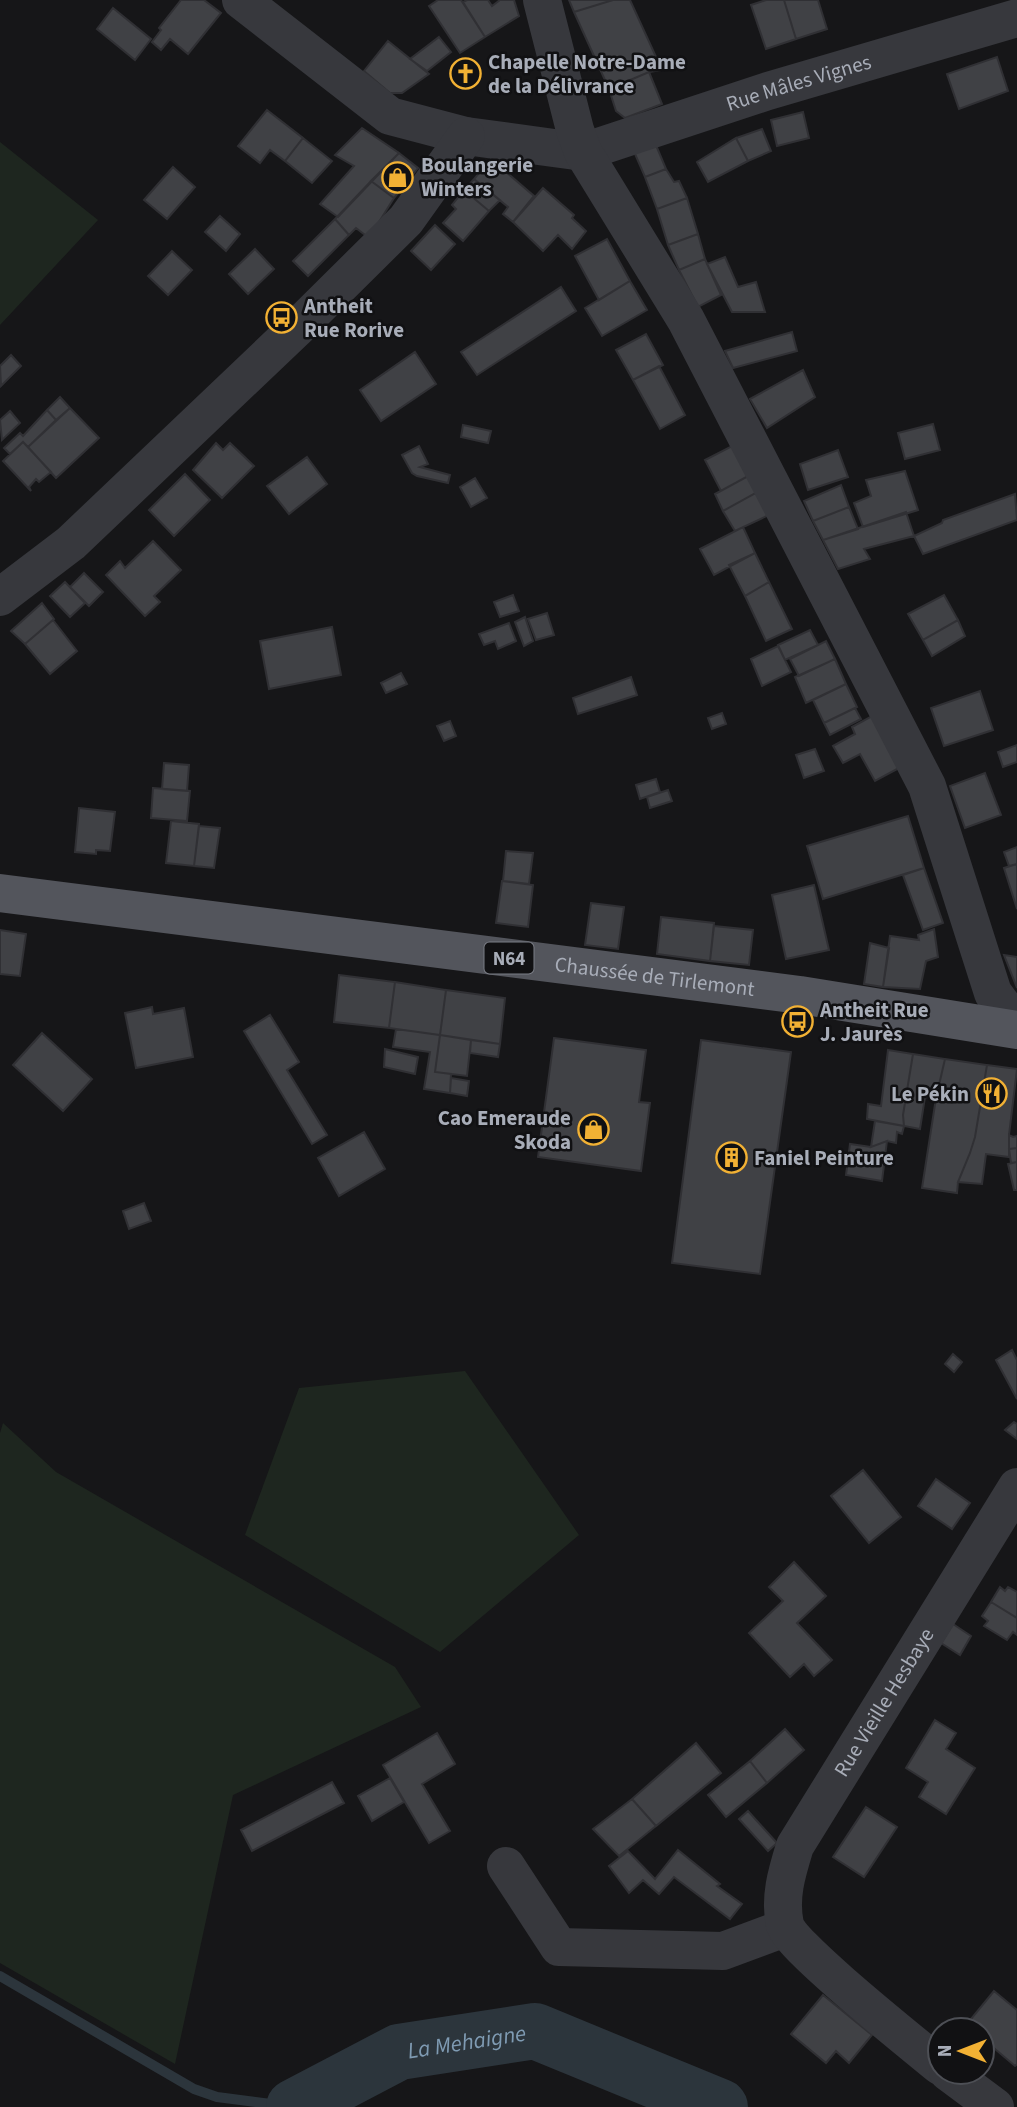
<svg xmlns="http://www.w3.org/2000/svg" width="1017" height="2107" viewBox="0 0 1017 2107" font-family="'Source Sans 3',sans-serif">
<rect width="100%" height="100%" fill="#161618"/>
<path fill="#1e261f" d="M0 142 98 220 0 325Z
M465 1371 579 1535 440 1652 245 1535 299 1388Z
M3 1423 56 1472 395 1667 421 1707 233 1795 175 2064 0 1963V1433Z"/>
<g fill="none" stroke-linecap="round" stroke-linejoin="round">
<path stroke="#2c353c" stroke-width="10" d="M0 1976 194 2089 217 2097 294 2107"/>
<path stroke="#2c353c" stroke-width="56" id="s1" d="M294 2107 399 2052 535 2031 720 2107"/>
</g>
<path fill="#404145" stroke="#303034" stroke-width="2" d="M181 0H204L221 13 188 54 170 39 161 50 152 42 161 30 159 28Z
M438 0H461L485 37 460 53 429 6Z
M467 0H488L492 6 500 0H514L519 16 485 37 463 2Z
M569 0H613L574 12Z
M613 0H630L662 70 649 72 609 89 574 12Z
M766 0H784L796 39 766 49 751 5Z
M784 0H818L827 29 796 39Z
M113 8 151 39 135 60 97 29Z
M439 37 451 52 427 71 410 59Z
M388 41 429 74 402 93H390L364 71Z
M997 57 1008 91 959 109 947 74Z
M465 59 479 72 469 88 452 75V69L455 64Z
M649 72 662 104 625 118 616 111 609 89Z
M267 110 303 138 285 161 270 150 260 163 238 146Z
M803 112 809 138 777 146 771 120Z
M362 128 399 153 338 217 320 204 354 166 335 155Z
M762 129 771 151 748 161 736 138Z
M303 138 332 161 312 183 285 161Z
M653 138 666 169 645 177 632 147Z
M736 138 748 161 708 182 697 162Z
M399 153 418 168 394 198 371 181Z
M491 159 534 196 513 222 503 214 508 207 474 179Z
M173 167 195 187 167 219 144 200Z
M666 169 674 182 679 181 687 198 657 209 645 177Z
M474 179 500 200 489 211 464 190Z
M371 181 394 198 369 238 356 228 349 235 335 219Z
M543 188 574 215 572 218 586 231 572 249 558 235 543 251 513 222Z
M464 190 489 211 463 241 443 223 456 209 452 205Z
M687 198 698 234 668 245 657 209Z
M220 216 240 234 226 251 205 232Z
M335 219 349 235 308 276 293 261Z
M435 225 455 244 431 270 411 251Z
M698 234 705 259 679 270 668 245Z
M607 239 630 281 599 300 575 256Z
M255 249 274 269 248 294 229 274Z
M172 251 192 270 168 295 148 276Z
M725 257 738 287 756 282 765 312H732L707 264Z
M705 259 721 295 698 307 679 270Z
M630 281 647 310 602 336 585 308Z
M561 287 576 311 477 375 461 352Z
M792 332 797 351 733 368 725 351Z
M646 334 663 365 633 380 616 350Z
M415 352 436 384 381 421 360 390Z
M11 355 21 366 1 386 0 366Z
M659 366 685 415 660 429 633 380Z
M803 370 815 397 767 428 750 399Z
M60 397 70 408 56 420 47 410Z
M70 408 99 438 56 478 28 447Z
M47 410 56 420 28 447 23 442 10 454 4 448 20 433 23 436Z
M10 411 20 423 2 440 0 420Z
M933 424 940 450 905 459 898 433Z
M463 425 491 431 488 443 461 437Z
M23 442 51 472 39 482 36 479 29 487 31 491 3 461Z
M216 443 223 450 230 443 254 466 222 498 193 470Z
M734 445 750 475 721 491 705 460Z
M419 446 428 464 420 467 450 475 448 483 417 476 412 473 402 455Z
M838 450 848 477 808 490 800 464Z
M307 457 327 484 289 514 267 486Z
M905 471 918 510 863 527 854 503 871 496 866 480Z
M185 474 210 500 174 536 149 510Z
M750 475 759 491 723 511 715 494Z
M475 478 487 498 471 507 460 487Z
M841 485 849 507 813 521 804 501Z
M759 491 771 514 735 531 723 511Z
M1015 494 1017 520 923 554 914 536 942 523 943 520Z
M849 507 858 529 823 540 813 521Z
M906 512 914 536 864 549 870 559 838 569 823 540Z
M743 527 755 553 714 575 700 549Z
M153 541 181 570 154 596 160 602 145 616 106 575 120 561 125 568Z
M755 553 769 582 745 596 729 565Z
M84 573 103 592 89 606 70 587Z
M65 582 85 603 70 617 50 596Z
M769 582 792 629 766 641 745 596Z
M513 595 519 611 500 617 494 602Z
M944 595 958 620 923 640 908 614Z
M42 603 54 619 25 644 11 631Z
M547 613 554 635 536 640 528 619Z
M525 617 533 641 524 646 515 622Z
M53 620 77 651 50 674 25 644Z
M958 620 965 636 932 656 923 640Z
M509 623 516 641 498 649 495 641 484 645 479 634Z
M332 627 341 675 269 689 260 641Z
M810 630 818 645 785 660 778 645Z
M826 641 835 659 799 676 790 659Z
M778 646 791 672 762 686 751 659Z
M835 659 846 684 806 703 795 677Z
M401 673 407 684 386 693 381 683Z
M631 677 637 695 578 714 573 698Z
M846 684 857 707 824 723 813 700Z
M980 691 993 730 944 746 931 708Z
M855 708 861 719 830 735 824 723Z
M722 713 726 724 712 729 708 718Z
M872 716 899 768 875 781 860 754 843 763 833 746 855 734 852 727Z
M450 721 456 736 444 741 437 726Z
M1017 745V762L1003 767 998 752Z
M815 749 824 771 804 778 796 755Z
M164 763 189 765 187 791 162 789Z
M985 773 1001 815 965 828 950 786Z
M656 779 660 792 640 799 636 785Z
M153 788 190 791 187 821 151 818Z
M668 790 672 801 650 808 647 797Z
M79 808 115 812 110 851 96 850V854L75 852Z
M908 816 924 868 823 899 807 846Z
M171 821 199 824 194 866 166 863Z
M199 826 220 828 214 868 194 866Z
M1017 847V864L1009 866 1004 852Z
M506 851 533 853 529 884 503 881Z
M1017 864V909L1004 868Z
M924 868 943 923 923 930 903 875Z
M502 881 533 885 528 927 496 923Z
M814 885 829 950 786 959 772 895Z
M591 903 624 907 618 949 585 945Z
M661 917 714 923 710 961 657 954Z
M714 926 753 930 749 965 710 961Z
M934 929 938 957 926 961 920 989 883 987 890 936 919 940 918 935Z
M0 930 26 934 20 976 0 974Z
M870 943 889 948 883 987 864 984Z
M1004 955 1017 957V988Z
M339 975 395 982 389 1028 334 1022Z
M395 982 446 990 440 1035 389 1028Z
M446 990 505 998 500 1044 440 1035Z
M152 1007 153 1014 184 1008 193 1057 136 1068 125 1013Z
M270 1015 299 1062 287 1070 327 1135 312 1144 244 1031Z
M396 1029 440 1035 435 1072 451 1074 450 1093 424 1089 430 1052 393 1047Z
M42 1033 92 1079 63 1111 13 1065Z
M440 1035 471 1040 467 1076 435 1072Z
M554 1038 646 1050 639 1102 650 1103 641 1171 538 1157Z
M471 1040 500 1044 498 1057 470 1053Z
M701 1040 791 1052 760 1274 672 1263Z
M385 1049 418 1057 415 1074 384 1067Z
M888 1050 913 1054 903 1115 904 1126 867 1119 868 1104 881 1106Z
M913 1054 945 1059 936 1098 925 1097 920 1129 904 1126 903 1115Z
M945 1059 987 1065 975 1137 970 1153 958 1182 957 1193 922 1188 936 1098Z
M987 1065 1017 1069 1009 1135V1157L986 1154 982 1184 958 1182 970 1153 975 1137Z
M451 1078 469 1081 467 1096 450 1093Z
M875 1121 904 1126 902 1134 897 1132 896 1143 887 1141 871 1147Z
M364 1132 385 1169 339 1196 318 1158Z
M1009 1135 1013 1137 1017 1136V1148L1009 1149Z
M887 1141 882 1181 846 1175 850 1144 871 1147Z
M1017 1148V1162L1011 1163 1009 1149Z
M1017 1162V1190H1014L1008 1164Z
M144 1203 151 1221 129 1229 123 1211Z
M1012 1350 1017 1360V1399L996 1360Z
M953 1354 962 1362 954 1372 945 1364Z
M1014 1422 1017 1424V1439L1005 1430Z
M863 1470 901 1517 869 1543 831 1496Z
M936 1479 970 1503 952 1529 918 1506Z
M794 1562 826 1596 797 1623 832 1660 814 1676 804 1664 790 1677 749 1633 783 1601 769 1587Z
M1000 1587 1005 1591 1008 1587 1017 1592V1618L991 1602Z
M991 1602 1017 1618V1635L1013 1632 1007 1640 984 1626 988 1621 982 1616Z
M953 1624 971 1636 960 1655 941 1643Z
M935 1720 956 1733 946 1749 975 1768 946 1814 919 1797 928 1782 906 1768Z
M785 1729 804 1750 767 1783 750 1761Z
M437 1733 455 1764 422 1784 450 1831 429 1843 383 1765Z
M696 1743 721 1773 656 1826 632 1799Z
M750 1761 767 1783 726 1817 708 1795Z
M390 1778 404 1802 372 1821 358 1796Z
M332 1782 344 1803 252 1851 241 1830Z
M632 1799 656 1826 619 1856 593 1829Z
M866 1807 897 1827 864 1877 833 1857Z
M748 1811 777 1843 768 1851 739 1819Z
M678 1850 720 1884 717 1886 742 1904 730 1919 674 1877 659 1894 643 1880 629 1893 609 1866 628 1851 655 1879Z
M994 1991 1017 2010V2064L1015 2066 982 2038V2030H972L966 2025Z
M823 1995 872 2035 849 2063 836 2051 826 2063 791 2034Z"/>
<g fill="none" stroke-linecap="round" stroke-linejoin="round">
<g stroke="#37383d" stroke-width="38">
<path id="s2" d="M241 0 390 116 466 136 583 152 768 91 1017 18"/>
<path d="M542 0 575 130 583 152 686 320 927 786 993 993 1017 1025"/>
<path d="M0 597 71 543 300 325 406 220 466 136"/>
<path d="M506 1866 559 1947 723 1951 785 1928"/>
<path id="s3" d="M940 2066C916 2046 789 1945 785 1925 779 1897 787 1872 795 1846L1017 1487"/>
<path d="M948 2072 995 2107"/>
</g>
<path stroke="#53555c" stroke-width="38" id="s4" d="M0 893 800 995 1017 1030"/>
</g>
<defs>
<symbol id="church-ring" viewBox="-11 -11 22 22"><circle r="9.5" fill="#111113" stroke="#f2b134" stroke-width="1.5"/><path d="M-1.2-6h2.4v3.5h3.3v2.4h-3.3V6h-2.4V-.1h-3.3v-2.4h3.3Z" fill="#f2b134"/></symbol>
<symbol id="shop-ring" viewBox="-11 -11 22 22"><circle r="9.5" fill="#111113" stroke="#f2b134" stroke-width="1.5"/><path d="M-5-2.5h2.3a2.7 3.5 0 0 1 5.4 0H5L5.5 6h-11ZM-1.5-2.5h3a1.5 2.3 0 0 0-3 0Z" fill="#f2b134"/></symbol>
<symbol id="bus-ring" viewBox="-11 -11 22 22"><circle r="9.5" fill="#111113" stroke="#f2b134" stroke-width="1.5"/><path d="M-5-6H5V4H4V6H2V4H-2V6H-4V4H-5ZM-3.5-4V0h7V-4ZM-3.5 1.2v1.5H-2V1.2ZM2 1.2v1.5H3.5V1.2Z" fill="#f2b134"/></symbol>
<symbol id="restaurant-ring" viewBox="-11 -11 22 22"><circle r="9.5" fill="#111113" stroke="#f2b134" stroke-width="1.5"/><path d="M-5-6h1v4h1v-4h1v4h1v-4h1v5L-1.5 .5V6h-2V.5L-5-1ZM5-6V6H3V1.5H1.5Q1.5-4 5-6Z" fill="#f2b134"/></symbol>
<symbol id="building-ring" viewBox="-11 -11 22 22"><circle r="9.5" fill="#111113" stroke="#f2b134" stroke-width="1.5"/><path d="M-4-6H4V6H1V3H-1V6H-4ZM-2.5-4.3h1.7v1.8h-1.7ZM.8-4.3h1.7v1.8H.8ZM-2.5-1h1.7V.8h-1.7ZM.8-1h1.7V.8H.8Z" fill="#f2b134"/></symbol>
</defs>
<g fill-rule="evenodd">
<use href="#church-ring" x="448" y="56" width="35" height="35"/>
<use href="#shop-ring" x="380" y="160" width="35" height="35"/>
<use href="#bus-ring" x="264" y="300" width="35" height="35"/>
<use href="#bus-ring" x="780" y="1004" width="35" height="35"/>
<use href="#restaurant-ring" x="974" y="1076" width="35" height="35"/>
<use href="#shop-ring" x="576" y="1112" width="35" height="35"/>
<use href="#building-ring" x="714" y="1140" width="35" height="35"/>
</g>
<g text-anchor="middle" stroke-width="5" stroke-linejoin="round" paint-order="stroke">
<rect fill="#111113" stroke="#7b7e86" stroke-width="2" x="484.5" y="942.5" width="49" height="31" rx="5"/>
<g font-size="19" font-weight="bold" fill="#a8adb8">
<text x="509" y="965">N64</text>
</g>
<g font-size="21" font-weight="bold" fill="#a8adb8" stroke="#111113" text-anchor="start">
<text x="488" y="69">Chapelle Notre-Dame<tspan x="488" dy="24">de la Délivrance</tspan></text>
<text x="421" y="172">Boulangerie<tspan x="421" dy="24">Winters</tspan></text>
<text x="304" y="313">Antheit<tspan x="304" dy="24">Rue Rorive</tspan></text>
<text x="820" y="1017">Antheit Rue<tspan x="820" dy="24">J. Jaurès</tspan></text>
<text x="969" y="1101" text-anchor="end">Le Pékin</text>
<text x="571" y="1125" text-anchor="end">Cao Emeraude<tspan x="571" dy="24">Skoda</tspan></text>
<text x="754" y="1165">Faniel Peinture</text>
</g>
<g font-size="21" fill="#a8adb8" stroke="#111113">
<text dy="7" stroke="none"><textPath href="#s2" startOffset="612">Rue Mâles Vignes</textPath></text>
<text dy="7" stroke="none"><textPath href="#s4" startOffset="660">Chaussée de Tirlemont</textPath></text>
<text dy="7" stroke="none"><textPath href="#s3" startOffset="460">Rue Vieille Hesbaye</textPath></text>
</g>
<g font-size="23" font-style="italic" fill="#7f9bb3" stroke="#111113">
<text dy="8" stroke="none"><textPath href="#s1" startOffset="187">La Mehaigne</textPath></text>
</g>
</g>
<g transform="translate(961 2051) rotate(270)"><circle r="33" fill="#111113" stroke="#4d4f55" stroke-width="2"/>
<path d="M0-5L12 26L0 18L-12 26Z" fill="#f2b134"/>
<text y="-10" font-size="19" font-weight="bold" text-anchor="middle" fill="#a8adb8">N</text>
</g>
</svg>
